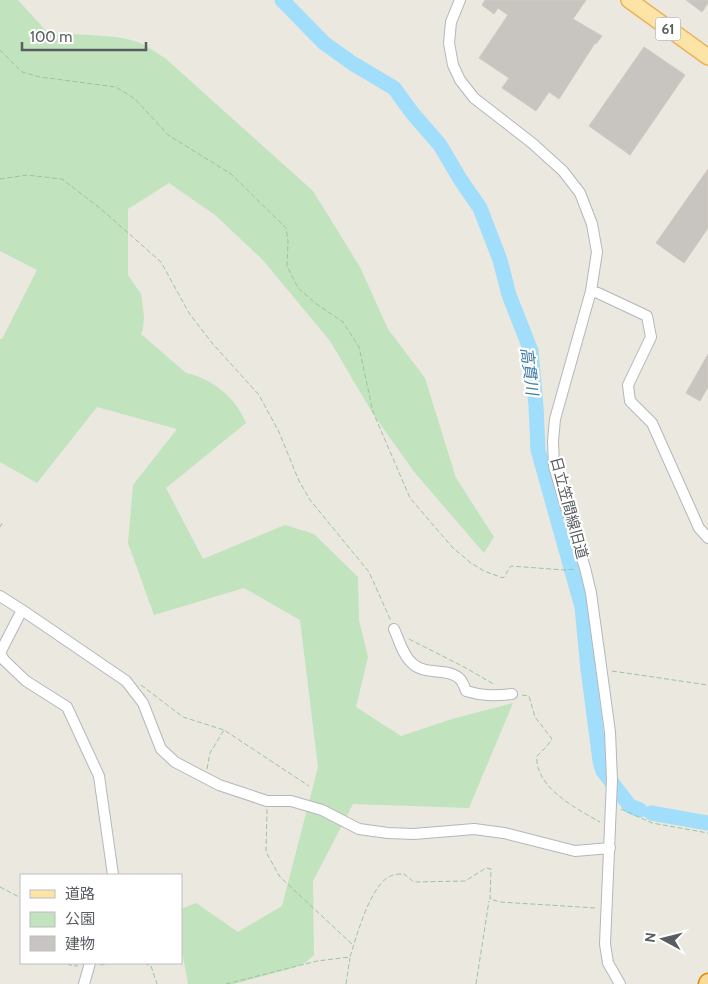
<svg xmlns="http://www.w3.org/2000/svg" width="708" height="984" viewBox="0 0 708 984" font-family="Cabin,'Noto Sans JP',sans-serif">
<rect width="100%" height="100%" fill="#ebe8e0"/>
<path fill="#c1e3bd" d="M0 0H18L48 33C73 35 112 34 134 41 145 44 155 52 165 58L313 191 360 267 388 329 425 378 456 478 494 537 484 553 415 473 373 414 330 341 262 259 215 215 169 183 128 209V275L141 294 144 317 143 329 141 334 186 373C213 379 236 398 246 423L166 488 203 559 285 525 314 534 358 577 359 620 368 657 356 707 401 736 452 719 513 703 469 808 353 804 313 881 314 955 305 963 293 968 234 984H188L181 945V909L196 903 238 932 282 906 318 767 300 620 244 588 154 615 128 543 133 485 177 429 97 407 37 483 0 462V339H2L37 270 0 251Z"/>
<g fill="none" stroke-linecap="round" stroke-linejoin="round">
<path stroke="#a0defb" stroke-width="15" d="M282 0 324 43 352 63 394 88 413 114 440 145 460 179 480 208 500 260 509 295 531 351 536 406 538 450 582 607 588 669 600 761 603 771 630 806 640 810
M651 813 708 823"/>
</g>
<path fill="#c8c5c0" stroke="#d0c9bf" d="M485 0H586L573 19 602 36 596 44 595 43 559 99 549 92 536 111 502 88 509 78 479 58 508 15 498 8 494 14 482 5Z
M686 0H708V3L702 12Z
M644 47 685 75 630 155 589 126Z
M708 169V228L684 263 656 243Z
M708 354V387L700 401 686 393Z"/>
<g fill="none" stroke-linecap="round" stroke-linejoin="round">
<defs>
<path id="minor" d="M460 0 451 22 449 43 453 65 460 80 474 98 532 143 563 171 580 193 592 224 597 252 591 291 555 419 553 441 554 466 565 504 585 568 591 593 610 732 612 780 605 944 608 963 620 984
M591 291 598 293 647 316 651 337 628 385 630 401 652 423 699 528 708 538
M0 596 22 610 126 681 143 703 161 749 175 762 219 785 267 801H291L322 810 359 829 388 833 414 834 474 829 504 833 575 851 610 848
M22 610 0 653 4 660 26 681 67 707 99 776 113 875
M394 629C399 640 403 656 413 664 426 676 450 667 461 680 463 683 465 688 466 691 482 696 495 696 512 694
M84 984 90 963"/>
<path id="primary" d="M629 0 708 57"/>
<path id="trunk" d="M707 984 708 982"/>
</defs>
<use href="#minor" stroke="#b3b7bb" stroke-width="12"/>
<use href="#primary" stroke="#ebb25a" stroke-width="18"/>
<use href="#trunk" stroke="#e28609" stroke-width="19"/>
<path stroke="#98c69f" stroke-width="1" stroke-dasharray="5 2.5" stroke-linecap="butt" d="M0 50 22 72 40 77 116 87 135 99 168 135 231 174 286 228 288 241 287 266 298 288 315 303 343 322 359 347 373 412 410 498 453 548 471 563 484 571 503 578 511 566 564 570 576 569
M0 179 27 175 62 179 101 209 161 262 189 313 212 343 259 395 279 432 299 481 310 500 369 572 391 621
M0 527 2 523
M409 639 466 668 495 685
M612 671 708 685
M141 685 183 717 224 730 309 786
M522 695 529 696 535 717 552 739 547 746 537 756C534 787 577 809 600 822
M207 769 210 753 224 730
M267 809 266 852 280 877 353 945
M621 809 652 823 708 833
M0 887 21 898
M68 963 69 965 78 966
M144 963 151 966 157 984
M100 965 112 963
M226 984 317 961 350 957C356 938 370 886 389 877 393 874 400 874 404 874L414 882 465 881 486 868 491 869 490 899 500 902 596 908
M346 984 350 958
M476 984 489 901"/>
<use href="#minor" stroke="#fff" stroke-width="10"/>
<use href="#primary" stroke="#fbe4a5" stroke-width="15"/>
<use href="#trunk" stroke="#fada98" stroke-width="16"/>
</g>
<g text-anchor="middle" stroke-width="4.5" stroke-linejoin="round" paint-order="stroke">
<rect fill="#fff" stroke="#8b8e90" stroke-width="1" x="655.5" y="17.5" width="25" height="23" rx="4"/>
<g font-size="14" font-weight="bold" fill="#595d61">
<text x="668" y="34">61</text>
</g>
<g font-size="15" fill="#595d61" stroke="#fff">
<text transform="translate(569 508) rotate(75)" y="5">日立笠間線旧道</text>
</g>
<g font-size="16" font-style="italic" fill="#3d7aa3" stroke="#fff">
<text transform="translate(530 371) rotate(83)" y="6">高貫川</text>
</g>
</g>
<rect x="20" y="874" width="162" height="90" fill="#ffffff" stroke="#bdbec0"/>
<rect x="30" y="890" width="25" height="8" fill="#fbe4a5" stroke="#bdbec0"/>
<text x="65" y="899" font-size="15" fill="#595d61">道路</text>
<rect x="30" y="912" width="25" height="15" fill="#c1e3bd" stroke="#bdbec0"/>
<text x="65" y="924" font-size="15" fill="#595d61">公園</text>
<rect x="30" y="936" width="25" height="15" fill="#c8c5c0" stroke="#bdbec0"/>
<text x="65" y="949" font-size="15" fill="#595d61">建物</text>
<g transform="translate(663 939) rotate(277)" stroke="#ffffff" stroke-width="4" paint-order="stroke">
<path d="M0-4L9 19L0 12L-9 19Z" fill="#595d61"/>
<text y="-8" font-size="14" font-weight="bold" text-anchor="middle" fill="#595d61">N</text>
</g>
<path d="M22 42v8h124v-8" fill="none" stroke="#595d61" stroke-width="2.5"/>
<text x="30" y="42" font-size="15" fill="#595d61" stroke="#ffffff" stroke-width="4" paint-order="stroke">100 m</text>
</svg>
